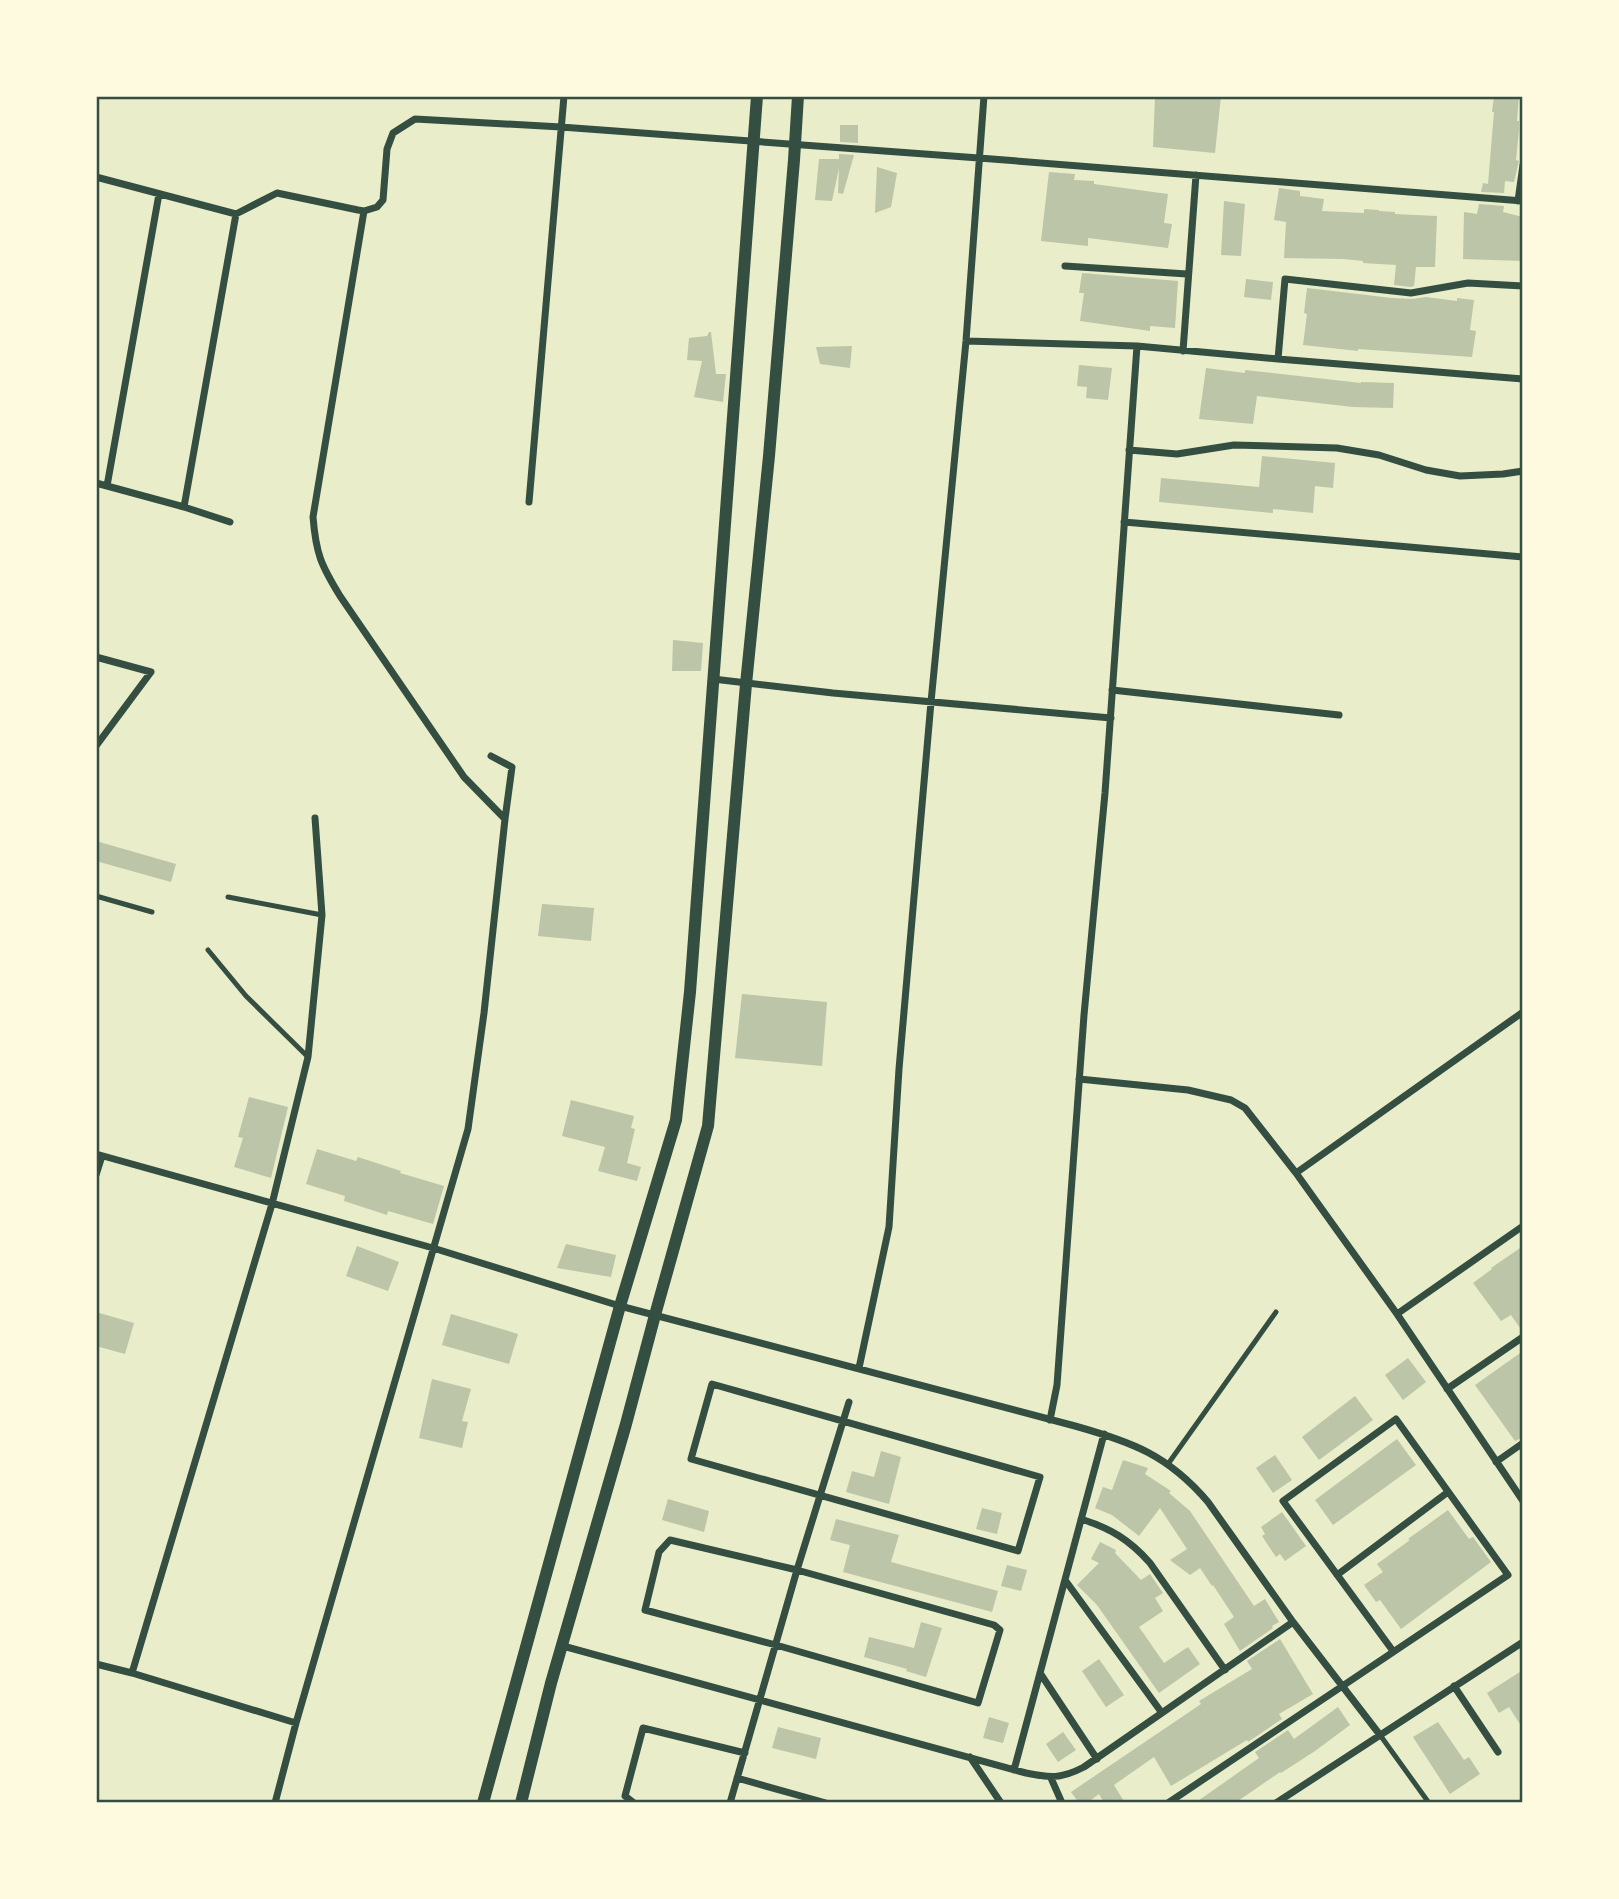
<svg xmlns="http://www.w3.org/2000/svg" width="1619" height="1899" viewBox="0 0 1619 1899" font-family="'Sofia Sans Condensed',sans-serif">
<rect width="100%" height="100%" fill="#e9edc9"/>
<path fill="#bcc5a7" d="M1155 96H1221L1215 153 1153 147Z
M1494 96H1519L1517 121H1519V130L1516 160 1519 161 1514 182 1505 181 1504 193 1481 192 1483 183 1488 184 1494 112H1492Z
M840 125H858V143L840 142Z
M839 154 854 155 843 194 838 193 839 168 832 201 815 200 819 159H839Z
M877 167 897 173 891 207 875 213Z
M1049 172 1075 174 1074 180 1094 181V184L1168 194 1164 223 1172 224 1168 248 1088 238V246L1041 241Z
M1279 188 1300 191V196L1324 199 1322 211 1364 213V209L1379 210V211L1395 212V214L1437 216 1435 267H1416L1414 286 1411 287 1394 285 1396 265 1363 263V261L1343 259 1284 258 1286 222 1274 220Z
M1224 201 1245 204 1241 256 1221 255Z
M1479 204 1504 206 1503 212 1523 217V261L1463 259 1464 212 1477 214Z
M1082 273 1178 281 1175 328 1150 326V331L1080 321 1084 293H1079Z
M1246 279 1273 282 1271 300 1244 297Z
M1307 288 1392 298 1412 299 1426 297 1457 301V298L1474 300 1470 330 1476 331 1472 357 1358 349V351L1303 345 1307 314 1304 313Z
M709 332H711L716 374H726L723 402 694 397 702 361 687 360 689 338 707 336Z
M852 346 850 368 820 364 816 347Z
M1079 365 1112 368 1108 400 1086 398 1087 387 1077 386Z
M1206 368 1245 373V370L1361 383V382L1394 383 1393 408 1353 407 1257 396 1253 424 1199 419Z
M1262 456 1335 463 1333 488 1315 486 1313 513 1273 509V513L1159 502 1161 478 1259 487Z
M673 640 703 643 701 671H672Z
M96 841 176 864 171 882 96 861Z
M542 904 594 908 591 941 538 936Z
M742 994 827 1002 822 1066 735 1058Z
M249 1097 288 1107 271 1178 234 1167 243 1138 238 1137Z
M571 1100 634 1116 631 1128 635 1129 627 1163 641 1167 637 1181 598 1171 605 1147 562 1136Z
M317 1149 356 1161 358 1157 401 1171 400 1173 444 1186 433 1224 388 1211 387 1215 344 1201 345 1196 306 1184Z
M566 1244 616 1255 611 1277 557 1268Z
M357 1246 399 1262 388 1291 346 1276Z
M1523 1246V1331H1522L1511 1315 1501 1321 1473 1283 1492 1269 1491 1268Z
M96 1312 134 1323 125 1354 96 1346Z
M451 1314 518 1334 509 1364 442 1345Z
M1523 1351V1437L1515 1441 1475 1385Z
M1408 1358 1426 1382 1403 1400 1385 1375Z
M432 1379 471 1389 462 1421 468 1422 462 1448 419 1438Z
M1355 1396 1373 1420 1319 1460 1302 1437Z
M1397 1439 1416 1465 1333 1525 1315 1500Z
M881 1451 901 1457 889 1504 846 1492 852 1471 874 1477Z
M1275 1455 1292 1480 1273 1493 1256 1468Z
M1123 1460 1148 1468 1145 1474 1171 1491 1169 1493 1190 1511 1254 1606 1265 1599 1279 1622 1272 1626 1273 1628 1240 1651 1224 1624 1234 1617 1213 1585 1212 1586 1200 1568 1190 1575 1170 1560 1187 1549 1160 1508 1139 1536 1112 1515 1095 1508 1103 1487 1112 1490Z
M668 1499 709 1511 704 1532 662 1520Z
M982 1508 1002 1513 997 1534 976 1529Z
M1448 1510 1469 1539 1473 1537 1491 1562 1401 1629 1380 1600 1376 1602 1364 1585 1383 1572 1377 1564 1410 1540 1408 1539Z
M1282 1512 1306 1546 1285 1561 1280 1554 1276 1557 1262 1536 1265 1534 1261 1527Z
M836 1519 899 1535 891 1562 998 1591 992 1612 843 1572 850 1545 830 1540Z
M1100 1542 1116 1550 1115 1553 1141 1580 1150 1574 1163 1593 1155 1598 1163 1611 1139 1627 1164 1663 1188 1647 1200 1664 1159 1693 1097 1605 1077 1585 1099 1563 1091 1559Z
M1007 1565 1027 1570 1021 1591 1001 1586Z
M921 1622 942 1628 926 1677 906 1671 907 1669 864 1657 869 1637 914 1648Z
M1280 1639 1313 1694 1279 1714 1282 1719 1248 1742 1247 1740 1171 1786 1154 1757 1114 1785 1125 1803H1104L1099 1794 1087 1803H1079L1071 1792 1201 1704 1199 1701 1252 1669 1247 1661Z
M1099 1659 1124 1695 1106 1707 1082 1671Z
M1523 1670V1729L1509 1707 1499 1713 1487 1693Z
M1338 1707 1350 1725 1315 1751 1281 1773 1280 1772 1235 1803H1195L1259 1758 1255 1752 1288 1730 1294 1739Z
M989 1717 1009 1723 1003 1743 983 1738Z
M1438 1722 1464 1760 1469 1757 1480 1774 1450 1794 1413 1737Z
M778 1727 821 1738 816 1759 772 1748Z
M1063 1732 1076 1750 1058 1762 1046 1744Z"/>
<g fill="none" stroke-linecap="round" stroke-linejoin="round">
<path stroke="#344e41" stroke-width="5" d="M96 896 152 912
M228 897 322 915
M208 950 246 996 308 1057
M1168 1464 1276 1312
M1380 1735 1429 1803"/>
<path stroke="#344e41" stroke-width="7" d="M96 177 236 214
M1518 201 1523 165
M364 211 313 517C316 554 321 565 340 596L464 777 505 819
M236 214 277 193 358 210 364 211 377 207 383 200 387 149 393 133 415 119 561 127 979 158 1523 201
M1065 266 1187 274
M966 341 1137 346 1278 359 1523 379
M1183 351 1196 175
M1278 359 1285 279 1411 293 1468 283 1523 286
M1129 450 1177 454 1234 445 1337 448 1379 455 1426 470 1460 476 1503 474 1523 471
M96 483 184 507 230 522
M107 486 159 194
M529 502 564 96
M184 507 236 214
M1124 522 1523 557
M96 657 151 672 96 746
M713 679 833 693 1111 718
M1112 690 1339 715
M1079 1079 1188 1090 1231 1100 1245 1108 1296 1173 1397 1314 1523 1501
M96 1154 433 1248 620 1306 1075 1426C1132 1442 1168 1455 1208 1502L1293 1622 1380 1735
M1296 1173 1523 1012
M96 1175 102 1156
M1397 1314 1523 1226
M859 1368 889 1227 899 1069 931 702 966 341 984 96
M712 1384 1040 1477 1018 1551 691 1459Z
M1447 1389 1523 1337
M1050 1420 1057 1385 1084 1015 1105 793 1137 346
M1496 1462 1523 1443
M1081 1519C1110 1528 1130 1540 1150 1563L1225 1670
M670 1540 797 1570 994 1625 1000 1630 978 1703 776 1645 645 1610 659 1552Z
M1337 1575 1448 1492
M1065 1580 1162 1713
M563 1646 1026 1773C1050 1778 1061 1779 1084 1767L1293 1622
M96 1664 132 1673 296 1723
M132 1673 272 1204 308 1057 322 915 315 818
M1040 1673 1097 1759
M1454 1686 1498 1752
M970 1757 1001 1803
M1014 1770 1104 1434
M737 1778 826 1803
M1051 1778 1062 1803
M275 1803 296 1723 468 1129 484 1013 505 819 512 767 491 756
M634 1803 625 1796 643 1728 745 1753
M730 1803 797 1570 849 1402
M1168 1803 1508 1575 1396 1419 1283 1501 1393 1651
M1276 1803 1523 1642"/>
<path stroke="#344e41" stroke-width="12" d="M483 1803 620 1306 676 1120 690 992 757 96
M521 1803 551 1683 626 1424 655 1315 708 1126 746 684 769 456 794 160 798 96"/>
</g>
<rect width="1619" height="1899" fill="none" stroke="#fefae0" stroke-width="196"/>
<rect x="98" y="98" width="1423" height="1703" fill="none" stroke="#344e41" stroke-width="2.5"/>
</svg>
